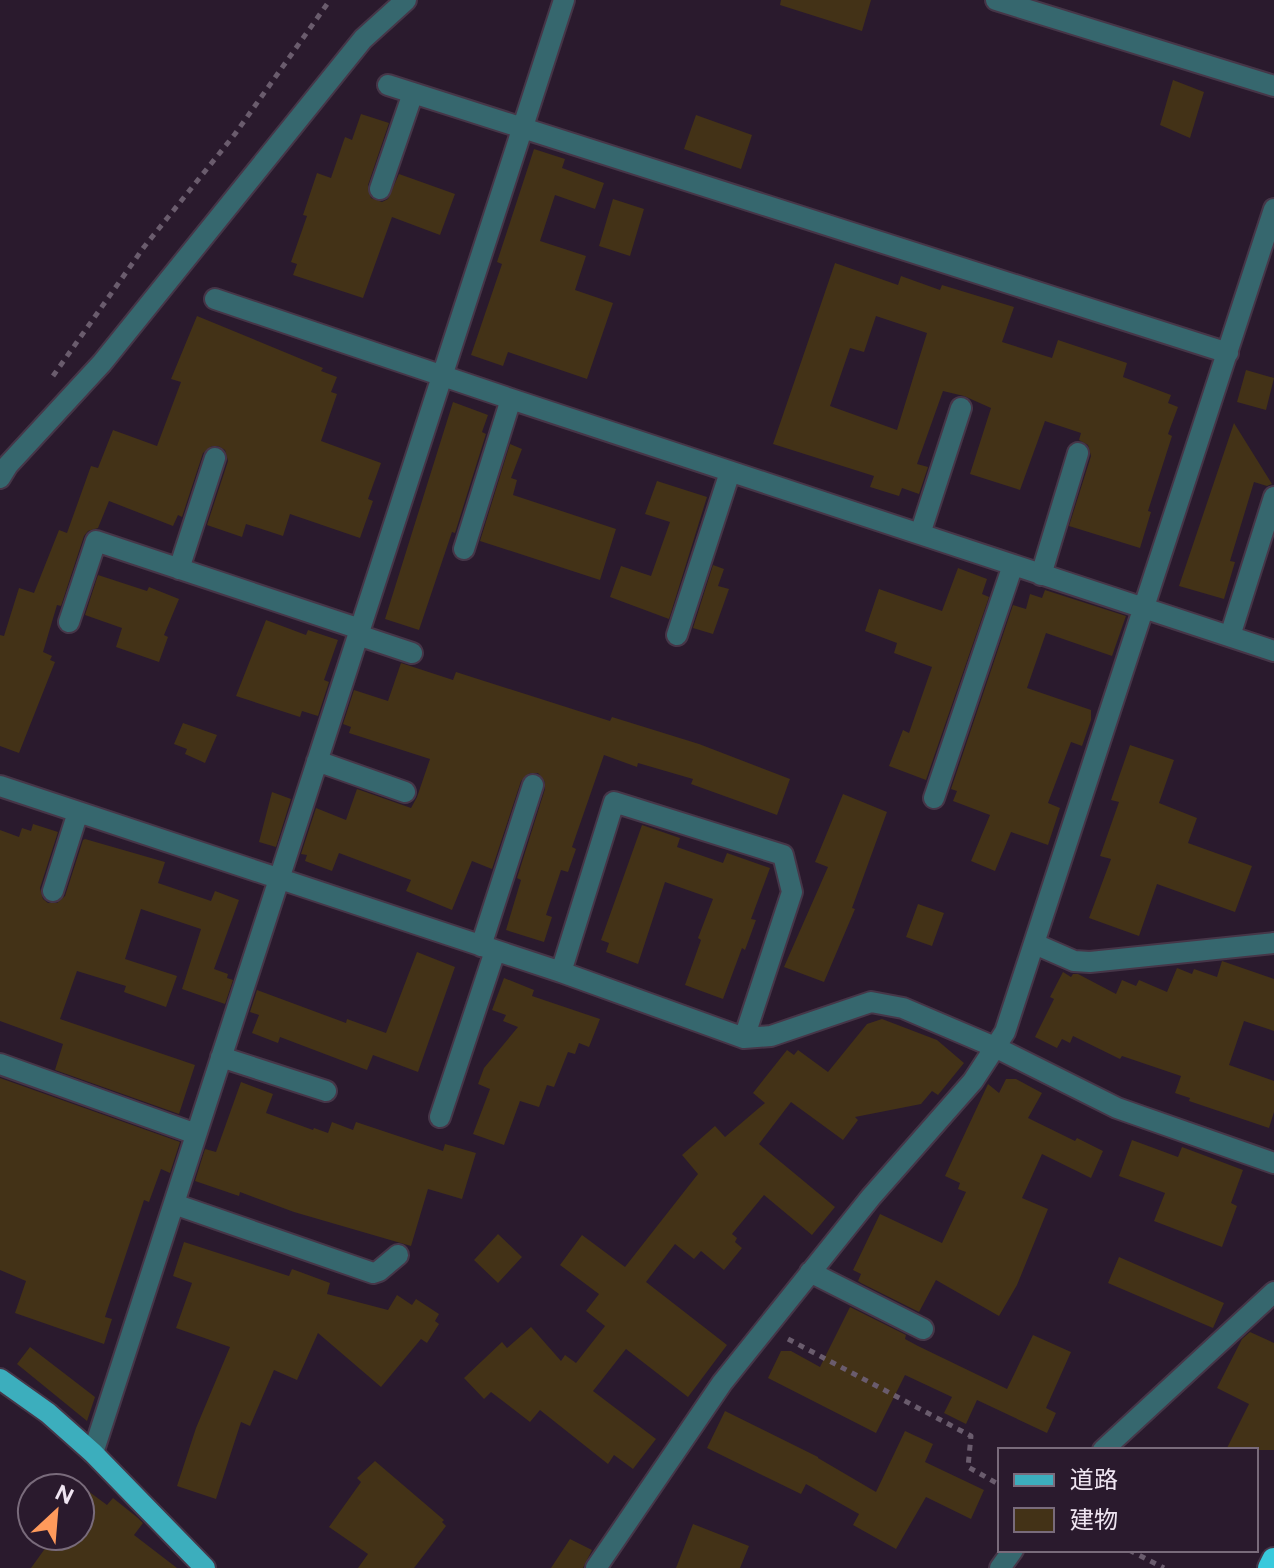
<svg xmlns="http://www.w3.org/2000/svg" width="1274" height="1568" viewBox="0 0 1274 1568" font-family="Figtree,'Noto Sans JP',sans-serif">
<rect width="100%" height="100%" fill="#2a1a2d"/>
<path fill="#433217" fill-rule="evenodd" d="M781 0H871L862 31 780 5Z
M1173 80 1204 92 1190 138 1160 125Z
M361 114 389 123 368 185 371 198 382 202 388 199 399 174 455 194 440 235 392 217 363 298 293 275 297 264 291 262 307 216 303 215 317 173 331 178 345 137 352 140Z
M696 115 752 135 741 169 684 149Z
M534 149 565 159 562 168 604 183 595 209 555 195 540 241 586 256 575 290 613 303 587 379 508 352 503 366 471 355 502 264 497 262Z
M613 199 644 209 630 256 599 246Z
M835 263 898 285 901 276 940 290 942 285 1014 307 1002 342 1052 358 1058 340 1127 363 1123 377 1171 395 1168 403 1178 407 1168 434 1172 436 1148 511 1151 512 1140 548 1069 526 1091 456 1088 445 1079 440 1081 433 1045 421 1020 490 970 474 991 408 964 396 943 391 917 464 928 467 919 494 902 488 899 496 870 487 874 476 773 444ZM876 316 927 333 897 430 830 406 850 348 864 352Z
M197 316 323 368 321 371 337 377 331 392 337 394 321 441 381 463 368 499 373 501 360 538 290 514 283 536 246 524 242 537 207 525 228 461 225 450 218 446H212L203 453 182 517 178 515 173 526 109 501 98 528 88 531 84 536 61 606 57 605 43 652 52 656 50 660 55 662 19 753 0 746V635L4 636 19 588 34 593 59 530 67 533 91 466 98 468 113 430 157 446 181 382 171 379Z
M1246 370 1274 378 1266 410 1237 402Z
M453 402 488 415 482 432 486 434 455 533 452 532 419 630 385 619Z
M1234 423 1272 484 1267 486 1254 482 1230 561 1235 562 1224 599 1179 586Z
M510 444 522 449 511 478 517 480 513 495 616 529 600 580 480 541Z
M657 481 707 497 669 619 610 597 621 566 651 576 670 522 645 514Z
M713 565 724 569 718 586 729 589 713 634 693 628Z
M958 568 987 579 982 594 989 597 926 780 889 766 903 730 909 733 932 667 894 653 897 643 865 631 879 589 942 611Z
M98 575 147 591 149 587 179 599 164 635 168 637 159 662 116 647 122 628 85 615Z
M1045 590 1126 616 1112 656 1046 633 1027 688 1091 710V720L1082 746 1071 742 1048 803 1060 808 1048 845 1011 832 995 871 971 861 990 815 953 801 957 791 951 789 1013 605 1026 609 1030 594 1042 598Z
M266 620 306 635 308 630 338 640 324 680 329 682 318 716 302 711 300 717 236 696Z
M401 663 453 680 456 672 610 721 612 717 699 744 790 779 777 815 691 784 693 779 638 763 637 767 604 755 572 847 576 849 568 872 561 870 546 915 552 917 544 942 506 930 521 880 517 878 545 789V782L538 773H530L521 781 492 869 472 861 452 910 406 891 411 880 339 853 332 871 305 861 307 855 301 854 316 808 346 820 357 789 411 808 417 797 430 759 349 733 351 727 343 724 354 690 388 701Z
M183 723 217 735 205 763 185 754 187 749 174 744Z
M1130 745 1174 760 1159 803 1197 818 1188 843 1252 866 1235 912 1157 884 1139 936 1089 918 1111 859 1100 856 1119 802 1111 800Z
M272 792 291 799 276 847 259 842Z
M843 794 887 812 852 908 855 909 824 982 784 967 828 867 815 862Z
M33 824 58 832 40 888 43 899 48 903H57L65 896 83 840 85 839 165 862 158 883 211 901 215 891 239 900 214 969 228 974 227 978 233 980 225 1004 182 989 201 929 141 909 125 959 177 976 166 1007 124 992 126 986 77 971 60 1019 195 1065 179 1114 55 1070 63 1044 0 1021V830L19 837 22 828 31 831Z
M642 825 680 838 677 847 723 863 727 853 770 868 751 919 756 920 745 950 742 948 723 999 685 985 701 940 698 938 713 899 665 882 638 964 606 952 609 943 601 940Z
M918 904 944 913 932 946 906 937Z
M417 952 455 967 418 1072 373 1055 367 1070 280 1037 278 1043 252 1033 259 1015 250 1012 257 990 346 1023 347 1019 386 1033Z
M1222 961 1274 979V1031L1244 1021 1229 1065 1274 1081V1112L1269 1128 1189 1101 1190 1098 1175 1093 1181 1076 1122 1056 1120 1059 1073 1036 1070 1043 1062 1039 1057 1048 1035 1037 1054 999 1050 997 1063 972 1071 977 1073 974H1078L1116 994 1122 980 1136 986 1139 980 1167 992 1177 968 1192 974 1194 969 1217 977Z
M504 978 534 990 532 996 600 1019 589 1047 579 1043 575 1054 568 1052 554 1087 547 1085 539 1107 520 1101 504 1145 473 1134 490 1089 478 1084 484 1068 518 1027 503 1021 506 1015 492 1010Z
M882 1019 937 1040 964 1063 938 1095 932 1091 921 1104 855 1117 858 1120 843 1140 791 1102 759 1144 835 1207 812 1235 764 1195 732 1234 737 1238 735 1242 742 1248 724 1270 701 1251 694 1259 675 1244 646 1282 727 1345 688 1397 626 1349 593 1391 656 1439 633 1469 614 1455 608 1464 540 1410 530 1422 491 1392 484 1399 464 1378 502 1342 507 1348 531 1327 561 1361 565 1355 576 1363 605 1326 586 1311 599 1294 560 1265 582 1235 625 1267 698 1174 682 1155 715 1126 725 1137 765 1103 753 1093 787 1050 794 1055 798 1050 828 1072 867 1024Z
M0 1078 180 1142 170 1173 161 1169 149 1202 144 1200 105 1317 112 1319 104 1344 15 1313 26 1281 0 1270Z
M1006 1079H1016L1042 1093 1028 1118 1075 1141 1077 1138 1103 1151 1091 1178 1042 1154 1022 1198 1048 1209 1017 1285 999 1316 936 1280 919 1312 861 1283 858 1281 861 1274 853 1270 880 1214 942 1243 966 1192 958 1189 960 1183 945 1176 988 1084 999 1093Z
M241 1082 273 1094 266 1113 313 1130 314 1128 328 1133 332 1122 353 1130 356 1122 443 1151 445 1144 476 1153 462 1199 428 1189 411 1246 294 1212 240 1192 239 1196 195 1181 205 1149 216 1152Z
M1132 1140 1178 1157 1182 1147 1243 1170 1231 1203 1237 1206 1222 1247 1154 1221 1165 1193 1119 1176Z
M498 1234 522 1257 498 1283 474 1260Z
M184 1242 289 1276 292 1269 330 1283 327 1294 388 1310 397 1295 412 1305 416 1299 439 1314 435 1321 439 1324 427 1343 421 1339 381 1387 318 1333 297 1380 274 1370 250 1426 241 1422 216 1499 177 1486 196 1428 230 1347 176 1328 192 1283 173 1276Z
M1119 1257 1224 1303 1213 1328 1108 1283Z
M850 1307 906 1335 905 1339 918 1346 1007 1389 1033 1335 1071 1352 1046 1408 1056 1413 1047 1433 977 1400 966 1424 944 1413 952 1397 905 1375 876 1433 768 1378 781 1351H791L820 1367Z
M1250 1332 1274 1343V1450H1226L1249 1404 1217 1388 1242 1339Z
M30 1347 95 1397 87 1421 17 1364Z
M725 1411 818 1457V1458L876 1492 905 1431 933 1444 925 1462 984 1490 971 1519 926 1497 896 1549 853 1525 859 1514 806 1484 801 1494 707 1448Z
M375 1461 444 1520 442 1522 446 1526 414 1568H358L368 1554 329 1527 361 1482 357 1478Z
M80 1485 107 1505 113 1498 138 1518 143 1523 134 1535 177 1568H31L54 1536H80Z
M693 1524 749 1546 740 1568H676Z
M570 1539 592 1550 583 1568H551Z"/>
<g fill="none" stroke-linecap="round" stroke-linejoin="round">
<defs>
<path id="minor" d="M996 0 1274 86
M388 85 1228 353
M380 189 413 93
M215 299 511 399 1274 651
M0 478 8 465 102 363 363 39 406 0
M920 534 961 408
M464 549 511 399
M179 569 215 458
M1041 575 1078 453
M69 622 96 541 360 629
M358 635 412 653
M677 635 730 472
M1230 636 1274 497
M317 761 405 792
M0 786 561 972 744 1038 771 1036 871 1002 903 1008 997 1048 1117 1108 1274 1163
M934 798 1013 565
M53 891 78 812
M1035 944 1074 961 1090 962 1274 943
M481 946 533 785
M561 972 614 802 783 855 792 892 744 1038
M221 1057 326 1091
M0 1064 196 1134
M440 1117 495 951
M174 1204 373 1273 379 1271 398 1255
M810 1272 923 1329
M1103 1450 1274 1292
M93 1453 564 0
M596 1568 722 1383 871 1197 973 1081 1005 1032 1274 209
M1000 1568 1013 1550"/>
<path id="major" d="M0 1379 48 1413 93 1453 205 1568"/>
<path id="highway" d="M1270 1568 1274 1560"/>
</defs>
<use href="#minor" stroke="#463648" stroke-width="24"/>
<use href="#major" stroke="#463648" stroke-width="24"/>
<use href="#highway" stroke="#463648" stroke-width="28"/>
<path stroke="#6a5c6d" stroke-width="5" stroke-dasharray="6 6" stroke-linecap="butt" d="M53 376 144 247 235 134 330 0
M788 1339 971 1436 968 1467 1000 1485
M1129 1550 1164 1568"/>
<use href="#minor" stroke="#36676e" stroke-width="20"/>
<use href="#major" stroke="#3caebd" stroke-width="20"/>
<use href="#highway" stroke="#39c9dc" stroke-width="24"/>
</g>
<rect x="998" y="1448" width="260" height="104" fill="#2a1a2d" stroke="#796b7b" stroke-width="2"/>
<rect x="1014" y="1474" width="40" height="12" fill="#3caebd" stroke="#796b7b" stroke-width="2"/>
<text x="1070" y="1488" font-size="24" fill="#efe5f1">道路</text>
<rect x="1014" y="1508" width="40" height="24" fill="#433217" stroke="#796b7b" stroke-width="2"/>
<text x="1070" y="1528" font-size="24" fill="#efe5f1">建物</text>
<g transform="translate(56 1512) rotate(26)"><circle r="38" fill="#2a1a2d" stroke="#796b7b" stroke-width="2"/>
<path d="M0-6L14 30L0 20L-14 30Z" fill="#ff9a5b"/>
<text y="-12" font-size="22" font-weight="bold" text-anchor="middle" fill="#efe5f1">N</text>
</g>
</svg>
